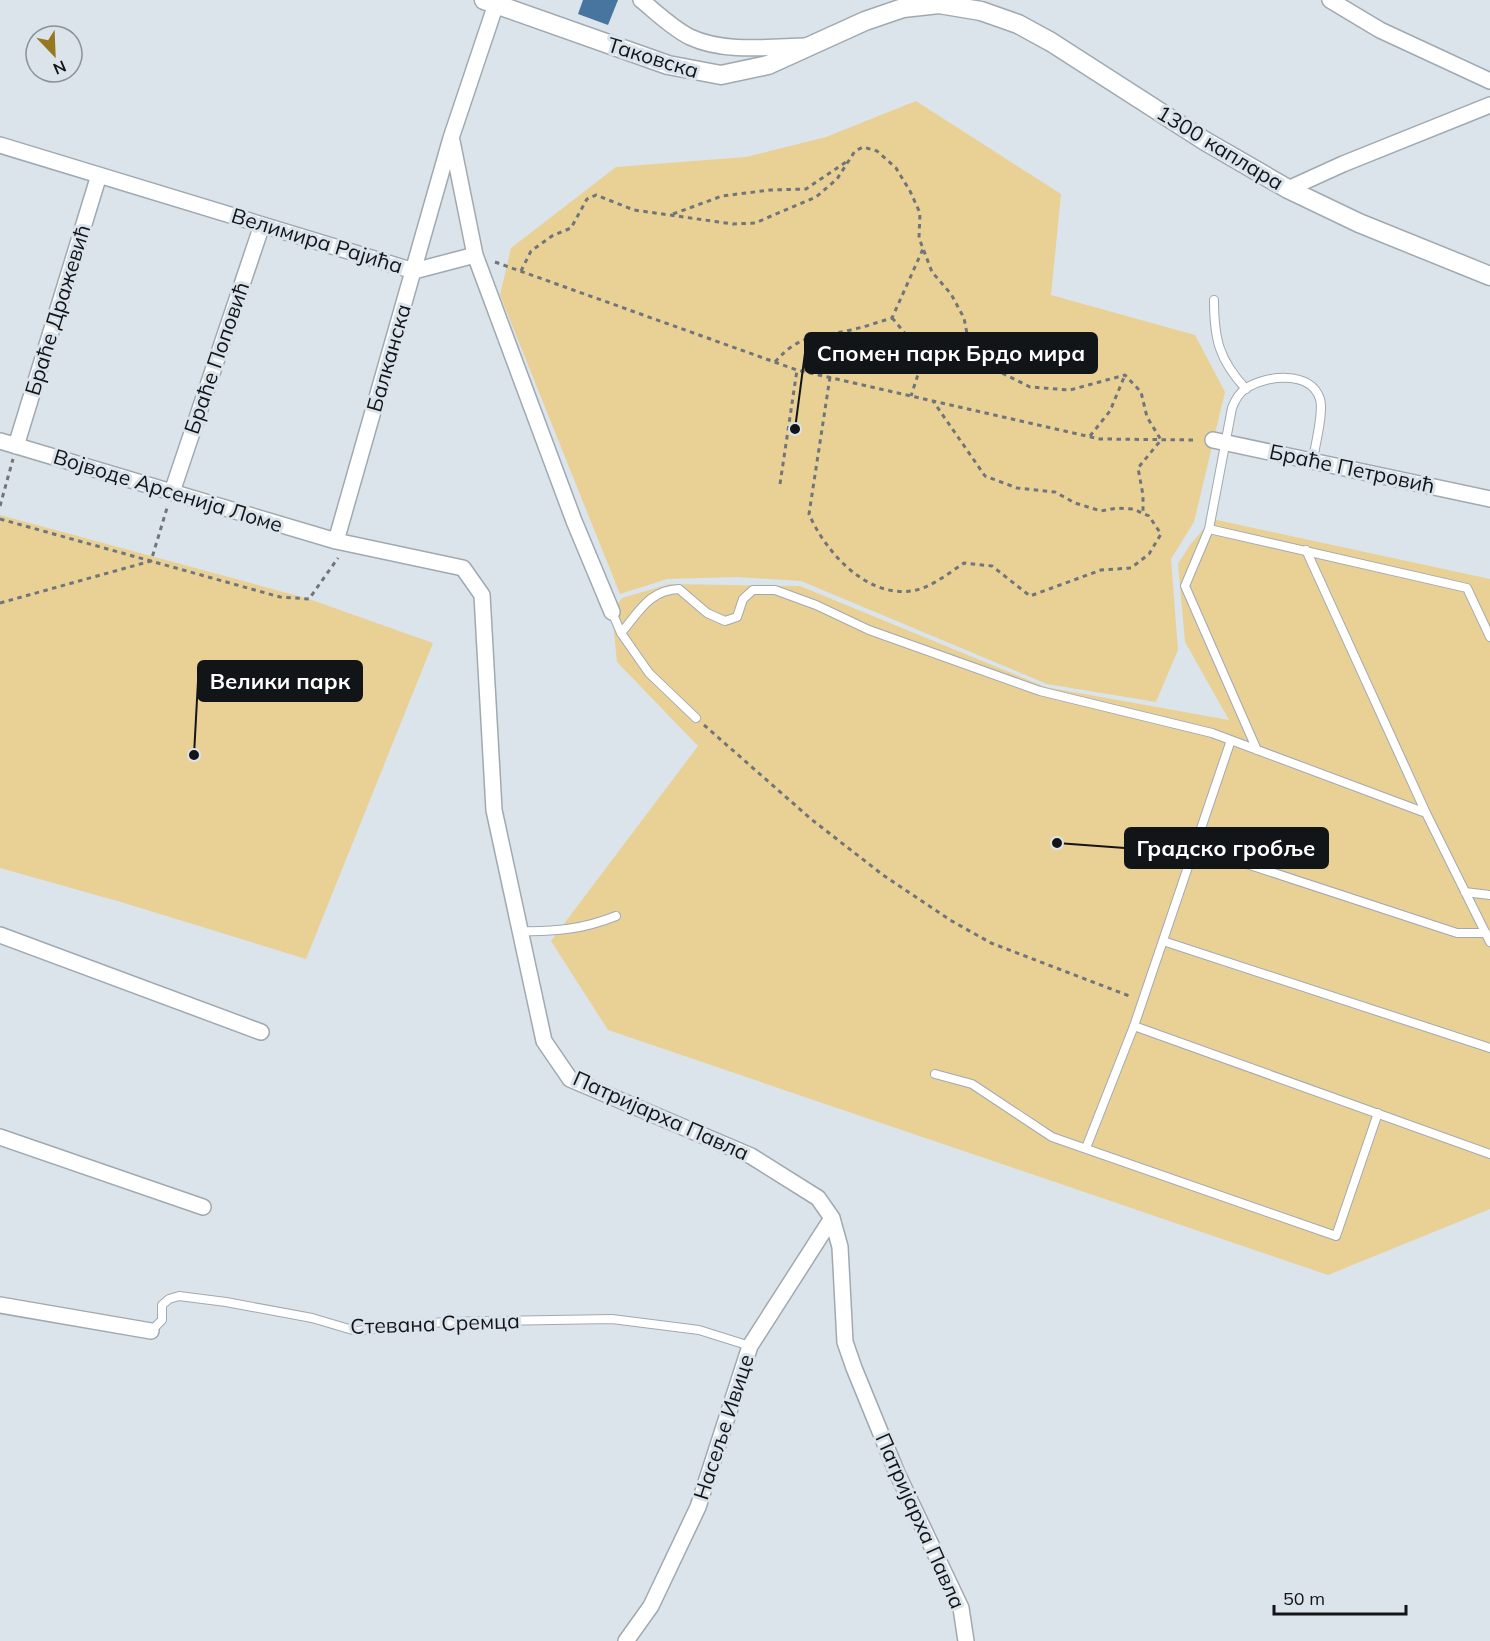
<svg xmlns="http://www.w3.org/2000/svg" width="1490" height="1641" viewBox="0 0 1490 1641" font-family="Mulish,sans-serif">
<rect width="100%" height="100%" fill="#dbe3eb"/>
<path fill="#e9d196" d="M916 101 1061 194 1051 295 1195 335 1225 392 1194 522 1171 559 1178 650 1156 702 1047 684 801 581 737 577 667 579 620 594 500 295 511 248 616 167 746 157 826 137Z
M0 515 309 599 433 643 306 959 121 902 0 868Z
M1212 519 1490 579V1209L1328 1275 608 1030 551 941 698 746 617 662 612 612 622 598 670 584 800 586 1045 687 1229 720 1185 642 1178 564 1190 545Z"/>
<path fill="#47759f" d="M583 0H618L608 25 578 14Z"/>
<g fill="none" stroke-linecap="round" stroke-linejoin="round">
<defs>
<path id="service" d="M1214 300C1214 339 1219 360 1246 389
M1313 460C1315 445 1324 412 1320 399 1311 370 1265 375 1245 389 1238 394 1235 400 1232 408L1209 529 1467 588 1490 637
M1209 529 1185 586 1257 750
M1306 550 1426 813 1490 942
M612 612 621 633C639 612 649 590 679 589L707 613 725 621 737 617 743 599 753 590H775L816 605 869 630 1040 691 1212 733 1426 813
M621 633 649 673 696 718
M1195 847 1457 933H1486
M1465 892 1490 895
M519 931C554 932 584 929 616 916
M1163 941 1490 1048
M1134 1026 1490 1154
M935 1074 972 1084 1052 1137 1336 1236 1378 1113
M1086 1148 1134 1026 1231 740
M151 1331 162 1320V1305L169 1299 179 1296 226 1302 312 1318 356 1331 444 1322 612 1319 699 1330 750 1346"/>
<path id="minor" d="M641 0C656 12 672 28 690 37 724 53 769 47 806 46
M1330 0 1380 30 1490 81
M452 141 475 255 574 521 612 612
M0 145 414 271 475 255
M1288 189 1343 164 1490 105
M1213 440 1490 499
M0 441 336 541 463 568 482 595 494 810 544 1041 570 1079 751 1156 818 1198 832 1218 840 1247 845 1342 854 1368 897 1473 961 1608 966 1641
M16 446 99 175
M172 492 262 225
M336 541 451 138 496 4
M0 935 261 1032
M0 1137 203 1207
M0 1305 151 1331
M626 1641 651 1606 698 1507 750 1346 832 1218"/>
<path id="tertiary" d="M484 0 668 65 721 75 768 65 865 21 903 8 939 4 981 11 1018 24 1051 42 1205 141 1288 189 1359 223 1490 276"/>
</defs>
<use href="#service" stroke="#a1a9b0" stroke-width="10"/>
<use href="#minor" stroke="#a1a9b0" stroke-width="18"/>
<use href="#tertiary" stroke="#a1a9b0" stroke-width="21"/>
<path stroke="#70757a" stroke-width="3" stroke-dasharray="4.5 4.5" stroke-linecap="butt" d="M673 214 722 196 770 190 806 189 849 160
M495 262 797 370 1100 439 1197 440
M521 271 531 251 552 236 571 228 587 199 596 195 634 210 733 224 755 223 816 197 837 179 855 151 863 147 877 151 896 168 910 191 920 213 919 238 932 272 951 294 964 318 969 344 976 360 1030 387 1070 390 1125 375 1141 392 1147 417 1161 440 1138 468 1143 495V513
M892 318C903 329 911 345 925 353L911 396
M775 362C799 334 818 337 851 330 865 327 878 322 892 318L923 249
M830 377 809 514C825 551 865 597 911 591 929 589 949 573 964 563L992 566 1030 596 1101 570 1131 568 1149 554 1161 534 1149 516 1133 509 1117 508 1101 511 1075 503 1055 492 1017 488 985 476 933 401
M1090 436 1110 411 1125 375
M780 484 797 370
M0 506 13 459
M0 519 280 597 309 599 338 558
M0 603 151 561 167 508
M704 725 811 819 883 875 950 920 991 943 1132 997"/>
<use href="#service" stroke="#fff" stroke-width="8"/>
<use href="#minor" stroke="#fff" stroke-width="15"/>
<use href="#tertiary" stroke="#fff" stroke-width="18"/>
</g>
<g text-anchor="middle" stroke-width="6" stroke-linejoin="round" paint-order="stroke">
<g font-size="21" fill="#121518" stroke="#dbe3eb">
<text transform="translate(653 58) rotate(17)" y="7">Таковска</text>
<text transform="translate(1220 148) rotate(31)" y="7">1300 каплара</text>
<text transform="translate(317 241) rotate(17)" y="7">Велимира Рајића</text>
<text transform="translate(58 310) rotate(-73)" y="7">Браће Дражевић</text>
<text transform="translate(217 358) rotate(-71)" y="7">Браће Поповић</text>
<text transform="translate(389 358) rotate(-74)" y="7">Балканска</text>
<text transform="translate(1352 469) rotate(12)" y="7">Браће Петровић</text>
<text transform="translate(168 491) rotate(17)" y="7">Војводе Арсенија Ломе</text>
<text transform="translate(661 1116) rotate(24)" y="7">Патријарха Павла</text>
<text transform="translate(435 1324) rotate(-2)" y="7">Стевана Сремца</text>
<text transform="translate(724 1427) rotate(-72)" y="7">Насеље Ивице</text>
<text transform="translate(920 1521) rotate(66)" y="7">Патријарха Павла</text>
</g>
</g>
<path fill="none" stroke="#121518" stroke-width="2" d="M795 429L805 353M194 755L198 681M1057 843L1125 848"/>
<g fill="#121518" stroke="#dbe3eb" stroke-width="2">
<circle cx="795" cy="429" r="6"/>
<circle cx="194" cy="755" r="6"/>
<circle cx="1057" cy="843" r="6"/>
</g>
<g fill="#121518" stroke="#121518" stroke-width="2">
<rect x="805" y="333" width="292" height="40" rx="6"/>
<rect x="198" y="661" width="164" height="40" rx="6"/>
<rect x="1125" y="828" width="203" height="40" rx="6"/>
</g>
<g font-size="22" text-anchor="middle" font-weight="bold" fill="#fff">
<text x="951" y="361">Спомен парк Брдо мира</text>
<text x="280" y="689">Велики парк</text>
<text x="1226" y="856">Градско гробље</text>
</g>
<g transform="translate(54 54) rotate(157)"><circle r="28" fill="#dbe3eb" stroke="#8b9197" stroke-width="1.5"/>
<path d="M0-4.5L10 22L0 15L-10 22Z" fill="#967820"/>
<text y="-9" font-size="16" font-weight="bold" text-anchor="middle" fill="#121518">N</text>
</g>
<path d="M1274 1605v9h132v-9" fill="none" stroke="#121518" stroke-width="3"/>
<text x="1283" y="1605" font-size="18" fill="#121518" stroke="#dbe3eb" stroke-width="4.5" paint-order="stroke">50 m</text>
</svg>
